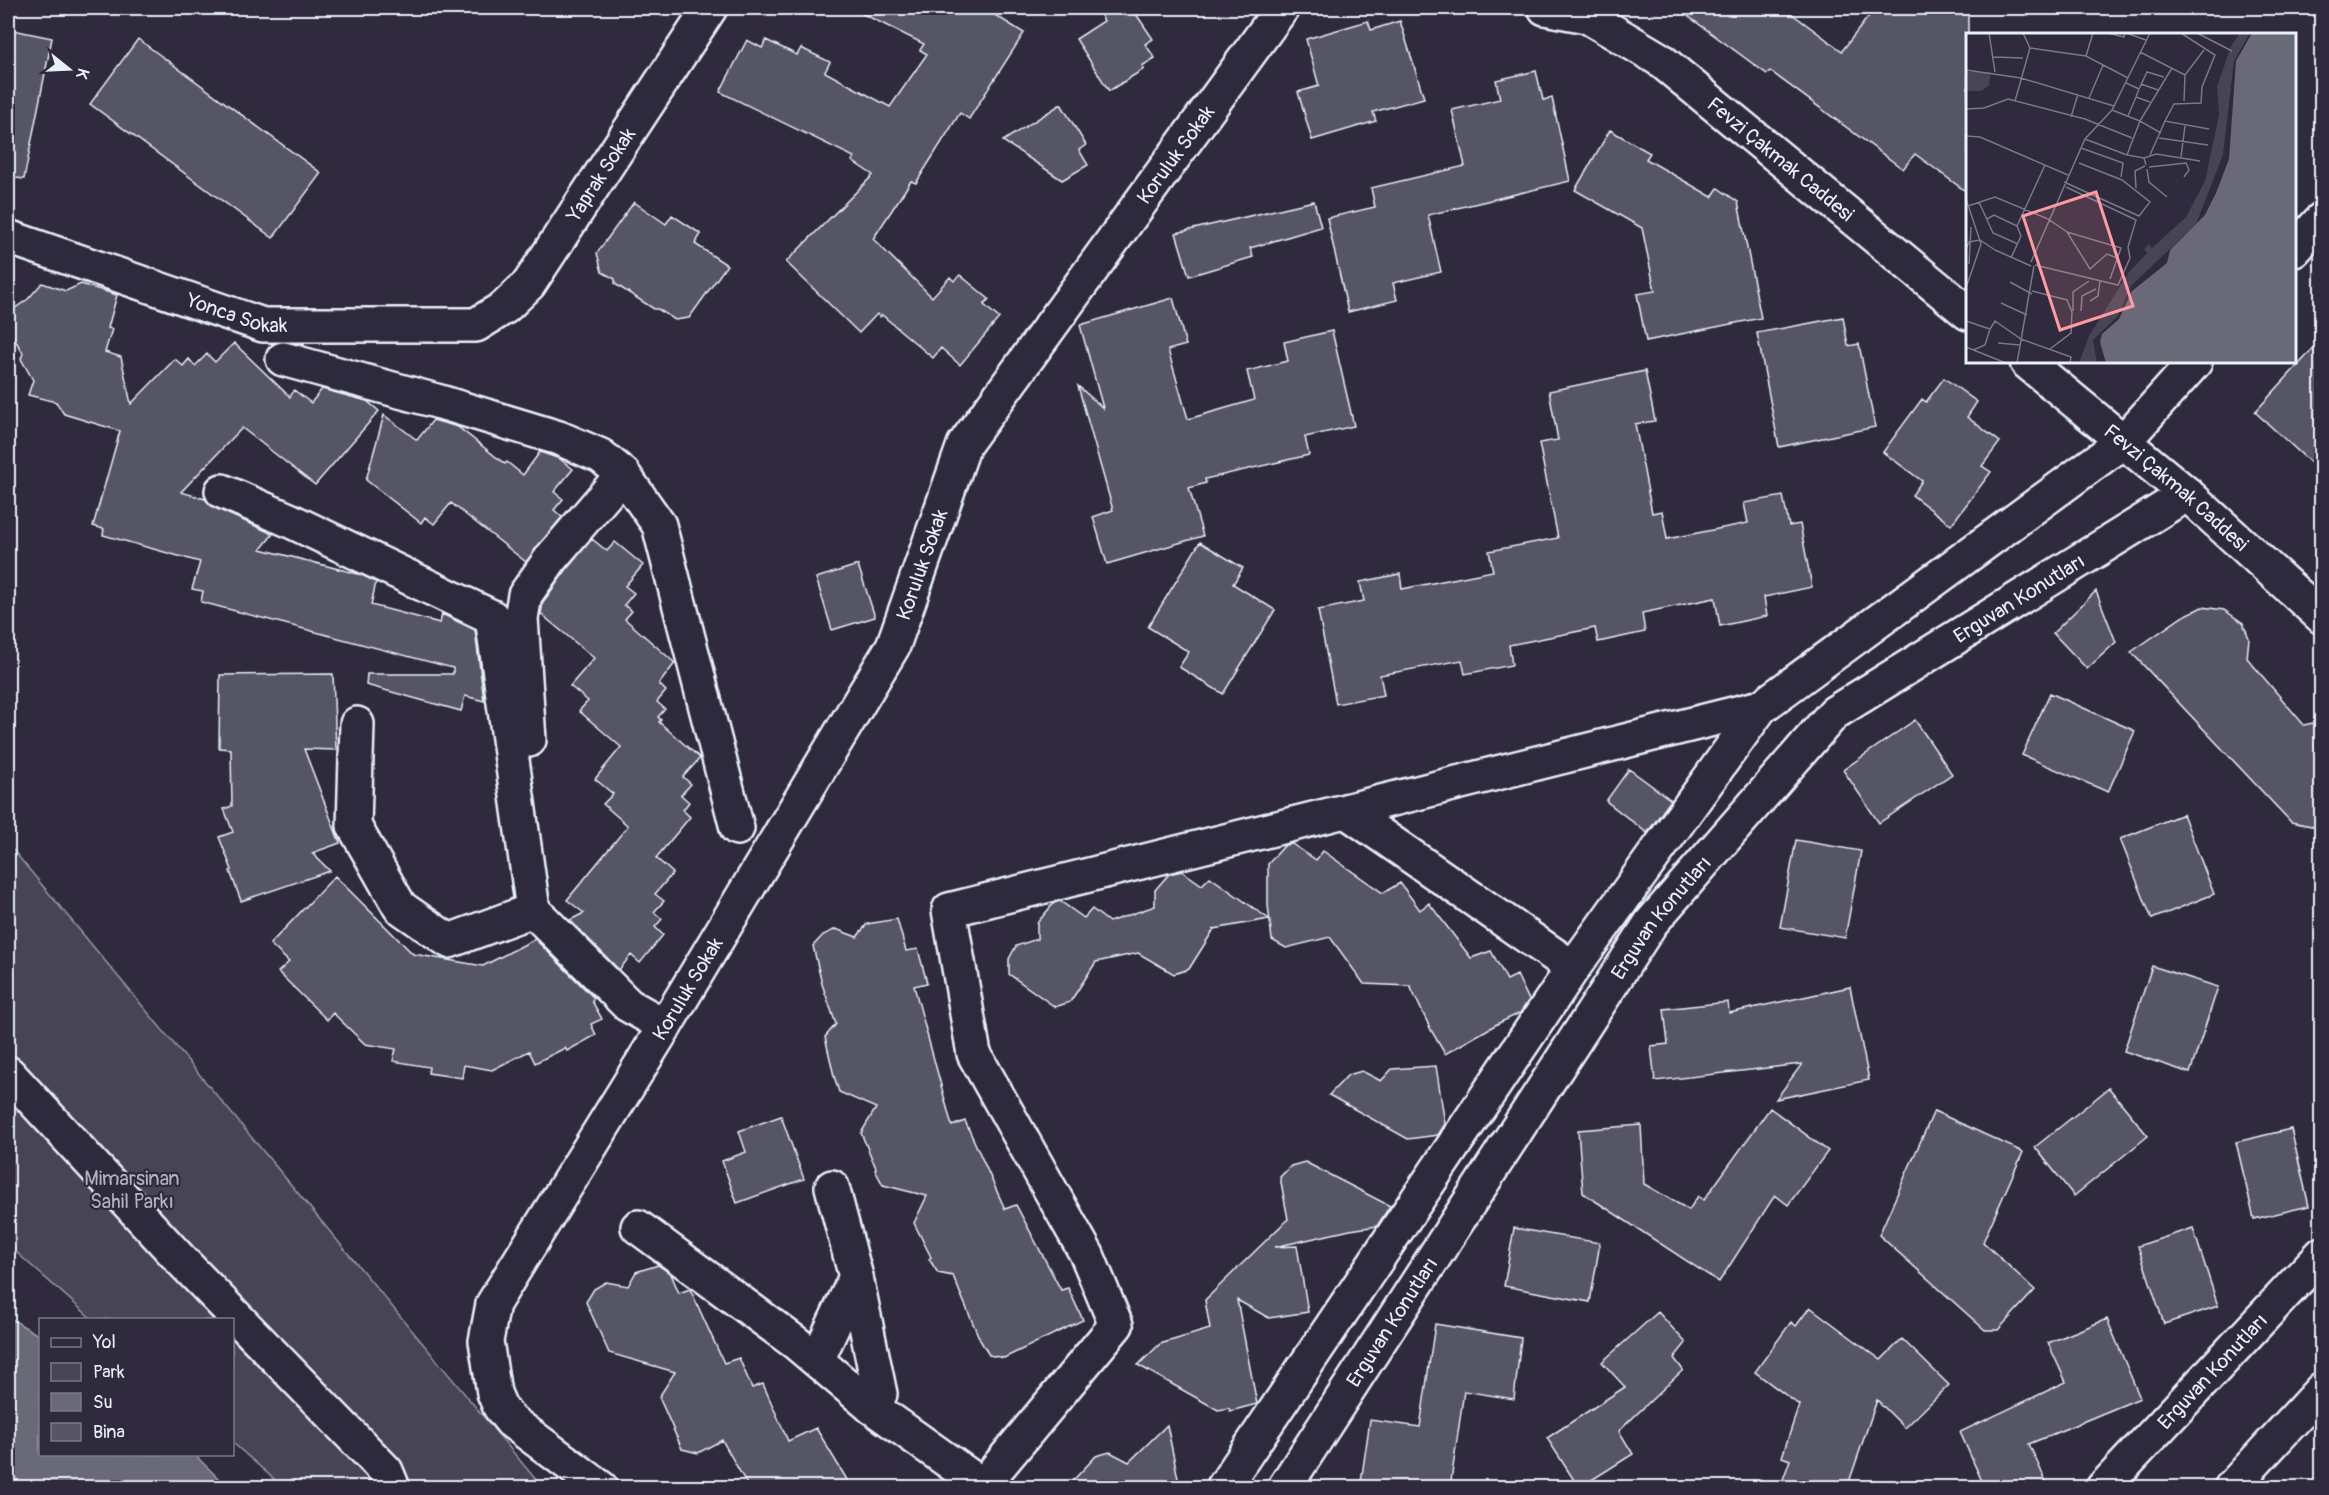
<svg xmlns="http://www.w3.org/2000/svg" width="2329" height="1495" viewBox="0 0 2329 1495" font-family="Pangolin,sans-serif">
<rect width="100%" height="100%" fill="#2f2a3d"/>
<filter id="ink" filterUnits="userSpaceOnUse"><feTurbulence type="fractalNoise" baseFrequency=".0167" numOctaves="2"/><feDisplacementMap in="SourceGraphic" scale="12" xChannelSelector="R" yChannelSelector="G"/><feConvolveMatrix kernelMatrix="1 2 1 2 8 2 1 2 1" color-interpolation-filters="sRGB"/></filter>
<g filter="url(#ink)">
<path fill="#464455" stroke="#979aa6" stroke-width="1.5" d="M8 844 542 1487H283L233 1443 232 1320 92 1319 8 1245Z"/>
<path fill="#696978" stroke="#9c9fab" stroke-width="1.5" d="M8 1317 40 1336V1454L195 1455 227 1487H8Z"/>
<path fill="#575565" stroke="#e8f1f8" stroke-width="1.5" d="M851 8H984L1024 33 969 119 960 113 916 183 911 181 873 239 932 297 950 277 954 281 960 275 989 299 984 305 999 318 960 365 941 348 933 358 882 315 880 317 877 314 859 333 786 262 873 175 852 161 854 157 720 92 747 40 762 48 766 40 797 55 801 48 830 62 825 72 890 107 927 54 920 50 924 44Z
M1097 8H1132L1153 39 1145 44 1155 58 1142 66 1144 69 1109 91 1076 39 1104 21Z
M1677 8H1784L1842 51 1875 8H1968V193L1915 154 1903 169 1770 71 1767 74Z
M1368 21 1371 30 1400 21 1424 98 1373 112 1376 121 1312 140 1298 92 1319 86 1306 39Z
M8 29 52 38 24 179 8 177Z
M138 39 321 173 273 238 90 104Z
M1536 71 1543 100 1552 98 1570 181 1428 215 1441 272 1393 283 1397 300 1348 312 1327 218 1375 207 1371 188 1465 166 1452 110 1500 99 1496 80Z
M1061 104 1086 145 1079 150 1088 165 1062 180 1003 141Z
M1610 130 1650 153 1646 159 1712 197 1718 188 1738 202 1761 318 1646 341 1637 294 1655 291 1642 228 1575 190Z
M1314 201 1321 227 1250 248 1253 257 1189 276 1176 233Z
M634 202 666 224 672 215 701 234 695 244 727 265 689 318 675 320 658 309H654L615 284V279L602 272 597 253Z
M42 283 66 291 81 284 117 295 108 328 112 329 105 352 121 357 131 404 175 359 183 366 189 359 195 366 207 354 215 362 234 343 290 397 294 390 311 403 322 389 367 401 379 411 315 485 242 428 181 492 205 499 215 508 273 534 261 549 362 575 376 582 371 605 440 623 442 614 475 630 484 701 465 696 461 711 366 685 367 674H453V668L201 602 203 591 192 589 200 562 103 535 104 529 93 526 120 431 64 414 56 402 28 395 33 380 21 359 23 353 8 328 14 309 28 299Z
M1173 298 1186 345 1168 350 1188 419 1254 400 1247 371 1288 361 1284 342 1332 331 1354 426 1305 437 1309 455 1205 479 1206 483 1189 488 1203 536 1107 564 1093 517 1113 510 1078 386 1103 408 1080 325Z
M1843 317 1848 346 1859 344 1875 427 1779 447 1757 333Z
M2322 339V473L2255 412Z
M1645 371 1655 421 1635 424 1652 513 1662 511 1667 539 1748 523 1744 503 1783 496 1789 526 1800 524 1812 587 1764 597 1767 616 1720 626 1715 598 1642 613 1645 632 1598 642 1595 628 1509 645 1512 665 1465 674 1462 660 1380 675 1384 695 1336 704 1318 610 1364 601 1360 582 1400 574 1402 589 1493 571 1489 551 1558 538 1539 443 1558 440 1549 391Z
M1944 378 1977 402 1967 417 2000 442 1982 466 1991 472 1951 525 1912 495 1922 481 1883 452 1922 399 1926 402Z
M384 415 417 440 433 420 458 427 505 464 507 462 523 475 540 452 560 459 573 469 554 492 563 499 554 510 562 517 526 562 451 503 434 524 425 517 421 523 366 480Z
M592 539 607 551 615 542 643 565 625 586 634 593 624 605 632 611 625 619 675 663 659 684 666 691 657 702 665 709 658 717 661 720 659 722 700 758 683 777 691 784 681 795 689 802 683 810 690 817 656 858 673 873 655 894 664 901 654 912 662 919 655 927 663 935 640 963 631 955 619 970 570 920 584 913 567 900 627 827V825L603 804 613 794 595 779 621 747 579 711 588 701 570 686 594 658 541 614 543 602 567 569Z
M1200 542 1243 568 1233 584 1275 610 1223 694 1179 667 1189 652 1148 627Z
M858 565 875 617 832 630 816 578Z
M2096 591 2116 642 2087 669 2053 633Z
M2202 607 2224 610 2243 623 2249 638 2247 658 2304 725 2322 721V828L2291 822 2131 652 2182 617Z
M333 674 336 750 304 749 340 843 312 853 330 871 241 901 230 871 232 870 219 837 233 832 224 809 232 806 231 749 219 748 220 675Z
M2050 693 2135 731 2108 792 2022 755Z
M1915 720 1952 774 1879 823 1843 770Z
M1629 769 1671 800 1647 833 1606 801Z
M2183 814 2214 894 2152 919 2120 839Z
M1796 840 1861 851 1845 938 1780 927Z
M1292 844 1316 860 1323 851 1383 893 1400 883 1420 910 1429 903 1471 958 1491 951 1507 980 1517 975 1529 1000 1520 1013 1497 1024 1445 1054 1431 1030 1410 986 1364 984 1330 937 1286 948 1272 940 1268 905V864L1285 845Z
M1182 871 1202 885 1210 877 1269 919 1214 929 1189 969 1174 974 1138 953 1096 962 1070 1002 1055 1007 1009 974V959L1016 946 1037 939V923L1054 903 1060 901 1084 918 1092 909 1109 922 1155 906V890L1169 874Z
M335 876 413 954 483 966 535 939 594 998 592 1001 602 1019 591 1024 596 1035 567 1051 565 1048 535 1063 529 1051 492 1070 464 1065 462 1078 428 1073 429 1067 393 1061 396 1049 365 1044 333 1013 327 1020 278 972 289 962 270 944Z
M897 919 906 951 918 949 927 983 914 986 952 1126 965 1121 1005 1209 1016 1205 1061 1290 1068 1288 1083 1320 1004 1358 989 1355 980 1340 953 1276 938 1273 929 1259 931 1257 914 1223 927 1196 883 1185 875 1170 876 1168 861 1133 876 1108 839 1092 834 1076 825 1037 836 1024 822 984 813 946 823 935 836 929 857 937 867 924Z
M2152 966 2218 987 2190 1073 2124 1051Z
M1850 987 1869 1080 1776 1099 1802 1064 1655 1081 1651 1046 1668 1044 1664 1009 1728 1002 1729 1013Z
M1436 1066 1445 1124 1438 1135 1408 1139 1329 1095 1348 1075 1362 1071 1381 1081 1392 1069Z
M2109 1088 2148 1136 2074 1196 2035 1147Z
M1770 1108 1828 1151 1788 1205 1775 1195 1719 1282 1583 1193 1578 1130 1641 1125 1644 1184 1689 1210 1698 1196 1704 1200Z
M1934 1111 2023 1152 1983 1242 2035 1290 1998 1330H1985L1879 1235Z
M781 1116 804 1179 737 1203 722 1161 746 1152 739 1131Z
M2291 1129 2309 1206 2254 1219 2236 1142Z
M1305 1162 1390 1206 1377 1226 1350 1230 1275 1247 1297 1246 1308 1312 1269 1318 1237 1300 1257 1404 1230 1411 1229 1408 1218 1410 1138 1365 1160 1344 1210 1329 1205 1300 1288 1219 1280 1177 1291 1166Z
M1514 1228 1600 1243 1590 1302 1504 1286Z
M2193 1228 2218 1306 2164 1324 2138 1246Z
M658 1265 671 1274 679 1293 690 1289 724 1363 739 1358 752 1388 763 1384 788 1441 816 1428 852 1488H749L722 1440 698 1453 682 1449 659 1397 675 1372 609 1353 586 1302 594 1289 606 1282 628 1286 636 1272Z
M1810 1307 1881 1360 1902 1339 1949 1385 1905 1428 1877 1400 1847 1488H1780L1790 1460 1782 1457 1799 1405 1755 1372 1791 1322 1796 1326Z
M1658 1312 1686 1343 1674 1358 1683 1370 1619 1431 1633 1454 1579 1488 1547 1438 1625 1387 1602 1362Z
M2107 1319 2140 1398 2029 1444 2049 1488H1985L1960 1432 2066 1382 2048 1343Z
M1435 1324 1521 1338 1514 1399 1464 1391 1450 1488H1400L1361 1482 1370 1420 1420 1427Z
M1167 1425 1180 1488H1066L1096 1456 1110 1452 1129 1462Z"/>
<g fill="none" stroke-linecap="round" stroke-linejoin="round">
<defs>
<path id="pedestrian" d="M8 1073 180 1259 386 1471 393 1488"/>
<g id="minor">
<path id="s1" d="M8 237 263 325H476L505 307 529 284 710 8"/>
<path d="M2294 250 2322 219"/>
<path d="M283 359 440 402 559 438 601 456 623 474 659 525 737 828"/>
<path d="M222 491 289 520 492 617 533 910"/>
<path d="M357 724 354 826 400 907 449 941 533 910 628 1005 665 1026"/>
<path d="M529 740 521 618 525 595 552 557 623 474"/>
<path d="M1346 811 1573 968"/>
<path d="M638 1227 796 1343 872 1407 986 1488"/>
<path d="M856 1277 880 1394 872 1407"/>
<path d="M817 1360 856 1277 832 1187"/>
<path d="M983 1485 1116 1325 1087 1255 974 1054 949 910 1761 707 2124 441 2195 362"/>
<path id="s2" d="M601 1488 511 1421 500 1407 494 1393 486 1341 493 1304 665 1026 893 646 964 445 1282 8"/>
<path d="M1223 1488 1573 968 1761 707"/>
<path id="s3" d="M1284 1488 1651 923 1834 713 2187 494"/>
<path id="s4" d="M2103 1488 2322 1254"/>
<path d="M2231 1488 2322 1389"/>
</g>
<g id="tertiary">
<path d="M1545 8 1587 16"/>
<path id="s5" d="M1580 8 1587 16 1659 59 1968 313"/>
<path id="s6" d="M2027 362 2187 494 2322 617"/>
</g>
</defs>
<use href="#pedestrian" stroke="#e8f1f8" stroke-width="38"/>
<use href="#minor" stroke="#e8f1f8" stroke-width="38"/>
<use href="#tertiary" stroke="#e8f1f8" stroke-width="38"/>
<use href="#pedestrian" stroke="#2f2a3d" stroke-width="33"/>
<use href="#minor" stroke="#2f2a3d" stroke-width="33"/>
<use href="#tertiary" stroke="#2f2a3d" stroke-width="33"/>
</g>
</g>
<g text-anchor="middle" stroke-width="4.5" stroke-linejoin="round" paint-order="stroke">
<g font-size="20" fill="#e8f1f8" stroke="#2f2a3d">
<text dy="7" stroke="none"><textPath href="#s2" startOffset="1578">Koruluk Sokak</textPath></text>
<text dy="7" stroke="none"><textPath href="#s5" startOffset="252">Fevzi Çakmak Caddesi</textPath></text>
<text dy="7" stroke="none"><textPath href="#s1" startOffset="681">Yaprak Sokak</textPath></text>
<text dy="7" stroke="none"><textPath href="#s1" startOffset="242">Yonca Sokak</textPath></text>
<text dy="7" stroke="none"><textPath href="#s6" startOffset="195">Fevzi Çakmak Caddesi</textPath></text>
<text dy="7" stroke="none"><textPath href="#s2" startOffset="1092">Koruluk Sokak</textPath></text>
<text dy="7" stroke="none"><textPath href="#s3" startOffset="1170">Erguvan Konutları</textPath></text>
<text dy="7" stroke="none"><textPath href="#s3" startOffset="684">Erguvan Konutları</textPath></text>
<text dy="7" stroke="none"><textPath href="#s2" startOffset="606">Koruluk Sokak</textPath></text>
<text dy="7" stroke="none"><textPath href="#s3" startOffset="198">Erguvan Konutları</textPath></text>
<text dy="7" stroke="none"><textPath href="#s4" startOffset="160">Erguvan Konutları</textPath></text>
</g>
<g font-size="20" fill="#afb4bf" stroke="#2f2a3d">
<text x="132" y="1185">Mimarsinan<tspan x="132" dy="23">Sahil Parkı</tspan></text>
</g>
</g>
<g transform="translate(1966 33)">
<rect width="330" height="330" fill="#2f2a3d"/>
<path d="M274 0H284L268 28 257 122 230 191 165 253 152 283 127 307 131 330H113L123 303 163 239 181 220 178 216 183 211 186 215 220 184 239 148 253 82 251 54 265 13ZM0 39H25L23 52 16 58H0Z" fill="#464455"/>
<path d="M286 0H330V330H140L134 309 136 301 153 286 166 258 201 230 204 217 239 182 250 160 263 126 270 28Z" fill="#696978"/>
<path fill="none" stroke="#797a88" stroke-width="1.5" d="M23 0 29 39M142 0 158 4 159 0M160 0 180 7M231 0 266 18M64 15 120 23 162 45M174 19 219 42 238 17M120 23 127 0M27 24 57 25M0 37 55 45 148 73M160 50 173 56 170 64 184 69M175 51 192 57M173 56 181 39 198 44M123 65 137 32M49 68 64 15 57 0M218 68 219 42M0 76 18 75 42 66 119 86 166 105M146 77 174 88 206 35M162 83 170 64M105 84 112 61M199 88 208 71 235 70 236 54 249 22 215 0M0 103 14 104 102 142M193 105 242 112M119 106 161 122M115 115 157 130 155 144M184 122 199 88 243 96M215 124 219 93M178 125 161 122 174 88 195 100M180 132 178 125 190 121 234 128M183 134 220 130 223 137 218 144M181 136 183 149 201 164M98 149 173 183 184 169 156 147 113 130M100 154 170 187 162 214M170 155 169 138 179 133M0 166 15 211 0 255M13 169 27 200 52 211M2 173 29 164 82 186 101 199 124 236 141 221 151 225M21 186 28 182 51 193M51 193 79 132M101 199 155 215 144 246M0 216 3 209 14 207 29 217M29 217 65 233M45 225 55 203 51 193M65 229 119 106 146 77 184 0M3 231 5 194M69 232 152 252 164 225 162 214M44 249 66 261M66 258 101 267 106 279 105 300 84 316M124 268 132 263 134 248M35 270 61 282M107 278V259L123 248M115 278 116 263 130 256M0 288 24 296 29 288 55 306 105 324 104 330M32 310 54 312M0 314 40 330M7 317 19 312 24 296M51 330 68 233"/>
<path fill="#ff9aa2" fill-opacity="0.15" stroke="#ff9aa2" stroke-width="3" d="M130 159 167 273 94 297 57 183Z"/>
<rect width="330" height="330" fill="none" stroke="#e8f1f8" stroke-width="3"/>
</g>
<rect width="2329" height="1495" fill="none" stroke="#2f2a3d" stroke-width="30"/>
<rect x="15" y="15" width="2299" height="1465" fill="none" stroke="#e8f1f8" stroke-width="2" filter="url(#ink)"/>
<rect x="39" y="1318" width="195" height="138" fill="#2f2a3d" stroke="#797a88" stroke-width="1.5"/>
<rect x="51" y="1338" width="30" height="9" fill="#2f2a3d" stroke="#797a88" stroke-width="1.5"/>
<text x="93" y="1348" font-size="18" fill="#e8f1f8">Yol</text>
<rect x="51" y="1363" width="30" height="18" fill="#464455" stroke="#797a88" stroke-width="1.5"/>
<text x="93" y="1378" font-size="18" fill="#e8f1f8">Park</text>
<rect x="51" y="1393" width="30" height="18" fill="#696978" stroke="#797a88" stroke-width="1.5"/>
<text x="93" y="1408" font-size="18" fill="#e8f1f8">Su</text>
<rect x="51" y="1423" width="30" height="18" fill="#575565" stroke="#797a88" stroke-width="1.5"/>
<text x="93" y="1438" font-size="18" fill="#e8f1f8">Bina</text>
<g transform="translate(69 69) rotate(108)" stroke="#2f2a3d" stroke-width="4.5" paint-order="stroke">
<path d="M0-4.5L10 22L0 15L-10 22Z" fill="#e8f1f8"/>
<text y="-9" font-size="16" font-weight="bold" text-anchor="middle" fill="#e8f1f8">K</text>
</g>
</svg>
